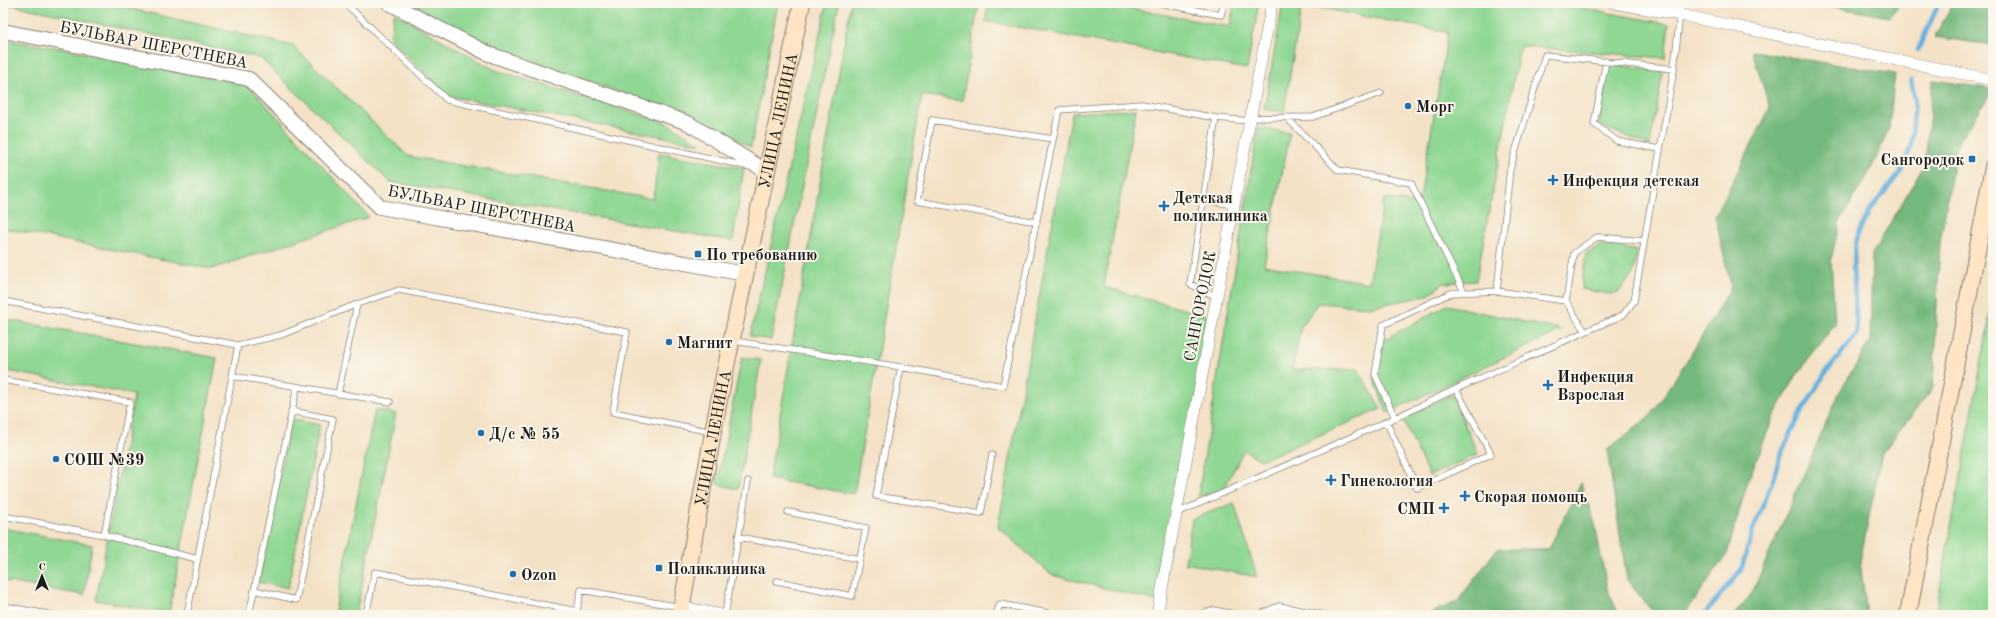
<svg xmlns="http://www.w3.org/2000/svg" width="1996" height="618" viewBox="0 0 1996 618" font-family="'Old Standard TT',serif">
<rect width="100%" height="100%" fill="#fbf7ec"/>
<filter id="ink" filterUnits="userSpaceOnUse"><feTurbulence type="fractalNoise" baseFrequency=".025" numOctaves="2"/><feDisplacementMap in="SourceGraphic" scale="8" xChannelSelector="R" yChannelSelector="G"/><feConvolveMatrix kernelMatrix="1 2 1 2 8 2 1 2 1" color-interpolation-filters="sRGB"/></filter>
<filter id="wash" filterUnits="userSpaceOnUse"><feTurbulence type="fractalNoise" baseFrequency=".012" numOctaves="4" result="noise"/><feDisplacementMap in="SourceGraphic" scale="16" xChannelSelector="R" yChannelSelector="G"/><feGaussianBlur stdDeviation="0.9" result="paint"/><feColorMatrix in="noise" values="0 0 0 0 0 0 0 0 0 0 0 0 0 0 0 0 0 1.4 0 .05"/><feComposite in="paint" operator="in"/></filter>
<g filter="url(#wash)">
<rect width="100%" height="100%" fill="#f4e2c7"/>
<path fill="#8fd793" stroke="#567a58" d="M3 3H106L293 46 408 156 653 199 659 153 744 168 733 241 390 182 260 58Z
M417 3H778L751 147 690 116 494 50 416 11Z
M827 3H839L771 340 750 336Z
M851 3H979L962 101 922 95 854 494 769 479Z
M989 3H1101L1230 27 1234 3H1259L1247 69 985 21Z
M1283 3H1554L1669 24 1665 58 1520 46 1476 281 1444 283 1427 296 1369 307 1318 303 1301 327 1292 370 1358 369 1381 409 1261 460 1244 450 1223 491 1198 496 1258 128 1290 133 1264 265 1369 283 1384 198 1419 204 1448 32 1320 8 1301 9 1284 112 1264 109Z
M394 13 495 70 667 123 701 144 449 96 390 39Z
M6 40 60 48 248 85 369 217 211 269 3 228V42Z
M1609 64 1663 71 1650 146 1599 125Z
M1136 109 1104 287 1212 317 1160 602 1052 575 998 527 1072 113Z
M1604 244 1637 251 1633 274 1618 293 1610 294 1581 289 1586 253Z
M1993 298V615H1935Z
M1447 305 1562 330 1387 413 1374 379 1380 342Z
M3 319 217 358 169 614 96 600 134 395 3 370Z
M742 357 761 360 738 489 717 484Z
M1452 395 1478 454 1429 476 1402 418Z
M375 409 396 414 356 615H334Z
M291 419 320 425 288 588 258 582Z
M1234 503 1257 577 1185 563 1192 519Z
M3 528 92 545 84 595 3 581Z"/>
<path fill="#73b87d" stroke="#486a4c" d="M1811 3H1901L1889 17Z
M1954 3H1993V45L1934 37Z
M1752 51 1895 74 1889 129 1871 169 1840 221 1831 260 1835 324 1797 375 1773 418 1748 481 1727 554 1684 615H1655L1627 580 1607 450 1652 414 1693 351 1731 287 1715 216 1770 108Z
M1933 80 1993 89V91L1957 144 1940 242 1933 388 1882 453 1860 561 1867 615H1734L1752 593 1840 391 1870 341 1872 254 1925 164Z
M1581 483 1595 524 1607 588 1619 615H1426L1457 602 1497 549H1549Z"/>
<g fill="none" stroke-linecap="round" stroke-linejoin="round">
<path stroke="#66b0de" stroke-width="4.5" d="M1918 50 1939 3
M1704 615 1741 570 1753 530 1774 477 1780 456 1800 415 1824 375 1857 334 1853 267 1857 236 1870 210 1902 170 1911 146 1915 100 1911 80"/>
</g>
</g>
<g filter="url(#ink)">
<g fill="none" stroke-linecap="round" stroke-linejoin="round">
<defs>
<path id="service" d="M345 3 447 100 750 167
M1159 3 1221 15 1224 3
M1606 61 1594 124 1617 141 1659 149
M1286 117 1338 170 1411 183 1464 292
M1250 118 1313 117 1381 93
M1204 200 1234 205
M1037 222 917 201 932 120 1053 139
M1497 291 1510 169 1545 55 1674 69
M1217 297 1190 284 1216 118 1250 121
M3 301 238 345 281 335 357 304 399 290 627 332 613 412 712 432
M1566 301 1574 253 1597 237 1644 241
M734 341 901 367 1003 386 1059 110 1142 104 1216 118
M901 367 876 496 981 513 992 455
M232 376 390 402
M3 380 130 402 104 535
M338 394 357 304
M1395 418 1375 374 1383 325 1451 293 1497 291 1566 301 1585 332
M1386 421 1417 488 1491 454 1456 389
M1177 513 1395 418 1456 389 1623 315 1634 301 1674 69 1681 3
M3 516 104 535 197 559
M738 537 860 559
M777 581 852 596 866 528 788 512
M254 590 296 600 333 419 291 411
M3 606 53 615
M187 615 238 345
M249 615 297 387
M366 615 375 572 577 611 581 590 681 607
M725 615 748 481
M996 615 1000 604 1058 615
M1196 615 1214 610 1238 615
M1258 615 1279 606 1326 615"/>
<path id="minor" d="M1614 3 1681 15 1993 80
M682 607 721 615
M1157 615 1272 3"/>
<path id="tertiary" d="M389 3 489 54 688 123 766 171
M3 31 249 79 380 207 745 274"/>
<g id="secondary">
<path id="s1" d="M680 615 718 405 802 3"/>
<path d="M1908 615 1993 167"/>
</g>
</defs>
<use href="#service" stroke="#887f72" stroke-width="7"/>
<use href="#minor" stroke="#887f72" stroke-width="12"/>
<use href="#tertiary" stroke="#887f72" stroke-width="16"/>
<use href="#secondary" stroke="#887f72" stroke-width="18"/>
<use href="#service" stroke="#fff" stroke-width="5.5"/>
<use href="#minor" stroke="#fff" stroke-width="11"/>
<use href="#tertiary" stroke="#fff" stroke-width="14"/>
<use href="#secondary" stroke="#fde5c5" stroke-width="16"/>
</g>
</g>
<g fill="#1f6fb2" stroke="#fbf7ec" stroke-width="1.5">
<circle cx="1408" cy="106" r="4"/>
<rect x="1968" y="155" width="8" height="8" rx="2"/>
<path d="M1551 174h4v4h4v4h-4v4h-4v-4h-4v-4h4z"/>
<path d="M1162 200h4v4h4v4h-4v4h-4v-4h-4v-4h4z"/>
<rect x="694" y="250" width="8" height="8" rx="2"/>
<circle cx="669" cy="342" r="4"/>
<path d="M1546 379h4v4h4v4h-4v4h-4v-4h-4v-4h4z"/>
<circle cx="481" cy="433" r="4"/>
<circle cx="56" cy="459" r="4"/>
<path d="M1329 474h4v4h4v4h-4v4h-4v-4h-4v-4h4z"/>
<path d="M1463 490h4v4h4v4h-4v4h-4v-4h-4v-4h4z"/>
<path d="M1442 502h4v4h4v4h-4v4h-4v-4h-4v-4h4z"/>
<rect x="655" y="564" width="8" height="8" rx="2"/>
<circle cx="513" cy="574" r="4"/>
</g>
<g text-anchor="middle" stroke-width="4" stroke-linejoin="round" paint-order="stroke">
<g font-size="16" fill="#1c1c1c" stroke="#fbf7ec">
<text transform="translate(154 44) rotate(11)" y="6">БУЛЬВАР ШЕРСТНЕВА</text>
<text dy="6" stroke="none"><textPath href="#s1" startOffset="504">УЛИЦА ЛЕНИНА</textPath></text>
<text transform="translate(482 208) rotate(11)" y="6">БУЛЬВАР ШЕРСТНЕВА</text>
<text transform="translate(1199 306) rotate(-79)" y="6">САНГОРОДОК</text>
<text dy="6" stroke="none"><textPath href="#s1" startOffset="180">УЛИЦА ЛЕНИНА</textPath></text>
</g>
<g font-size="16" font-weight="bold" fill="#1c1c1c" stroke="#fbf7ec" text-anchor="start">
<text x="1416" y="112">Морг</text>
<text x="1964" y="165" text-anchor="end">Сангородок</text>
<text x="1562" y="186">Инфекция детская</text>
<text x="1173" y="203">Детская<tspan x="1173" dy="18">поликлиника</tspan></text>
<text x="706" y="260">По требованию</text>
<text x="677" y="348">Магнит</text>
<text x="1557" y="382">Инфекция<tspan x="1557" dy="18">Взрослая</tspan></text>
<text x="489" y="439">Д/с № 55</text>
<text x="64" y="465">СОШ №39</text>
<text x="1340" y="486">Гинекология</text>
<text x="1474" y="502">Скорая помощь</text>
<text x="1435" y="514" text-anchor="end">СМП</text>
<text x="667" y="574">Поликлиника</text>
<text x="521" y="580">Ozon</text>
</g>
</g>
<rect width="1996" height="618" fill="none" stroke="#fbf7ec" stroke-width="16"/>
<g transform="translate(42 576)" stroke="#fbf7ec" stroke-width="3" paint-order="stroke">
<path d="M0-3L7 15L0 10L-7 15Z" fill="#1c1c1c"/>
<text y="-6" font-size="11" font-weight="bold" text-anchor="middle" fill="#1c1c1c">С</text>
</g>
</svg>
